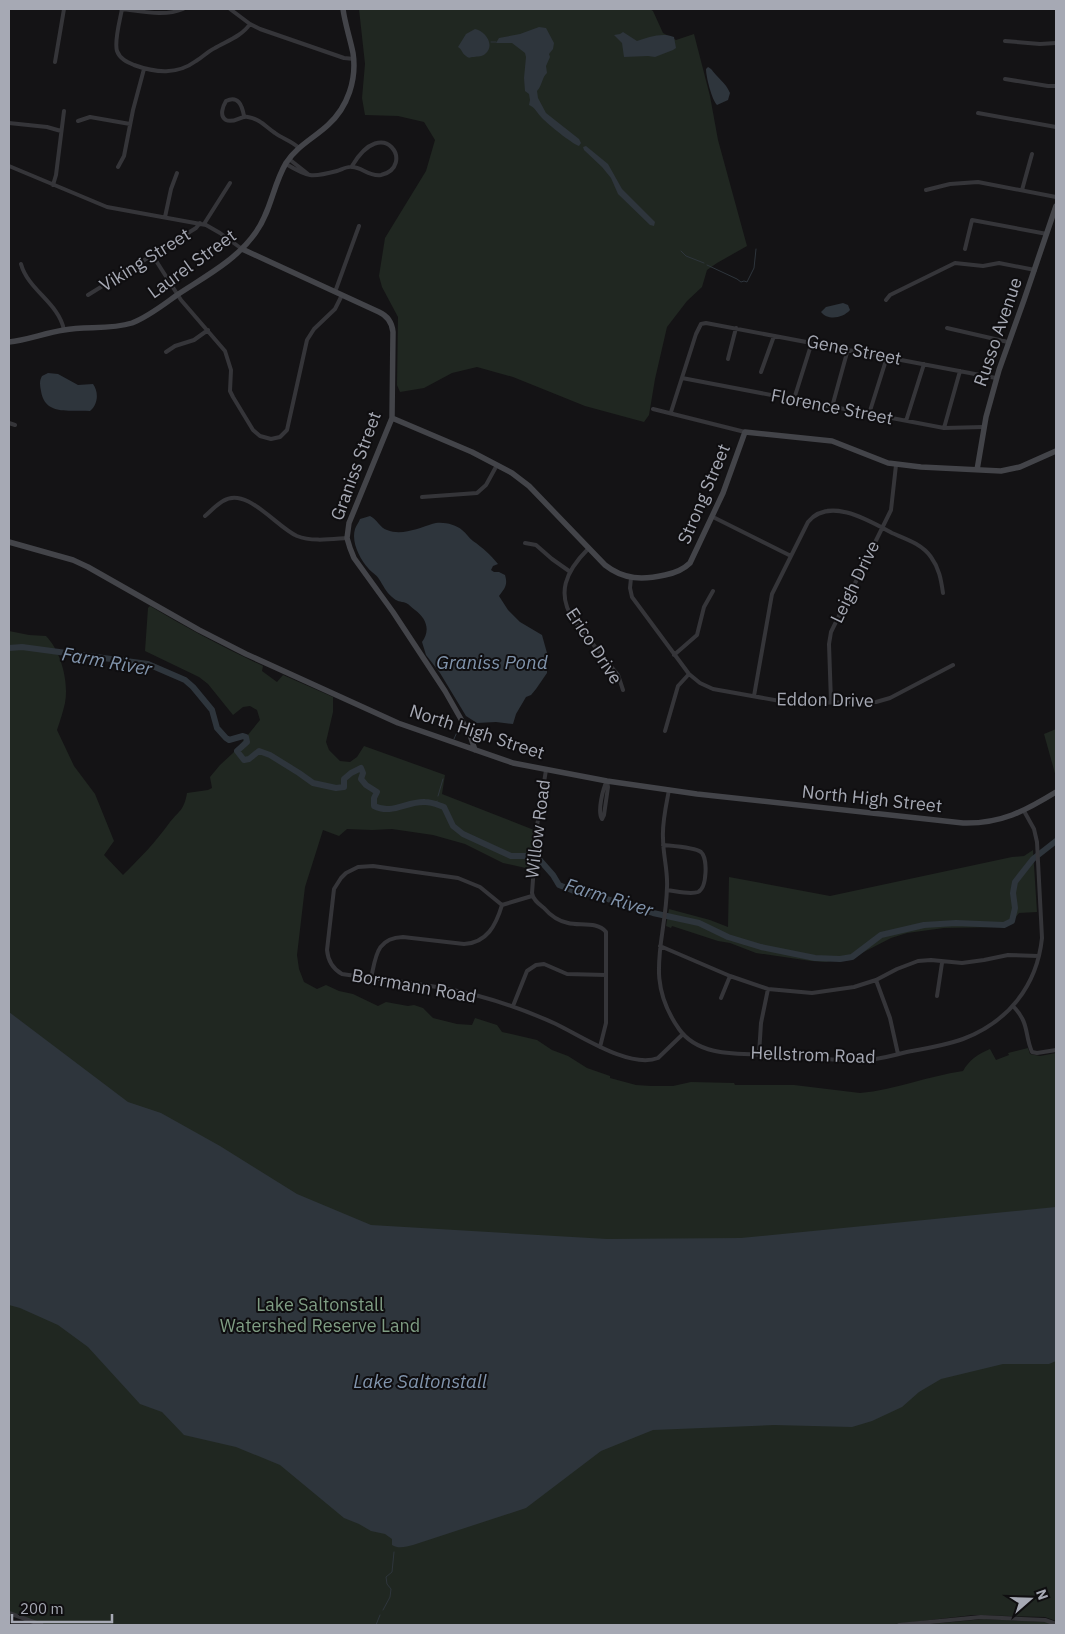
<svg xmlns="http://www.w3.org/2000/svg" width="1065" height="1634" viewBox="0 0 1065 1634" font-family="'IBM Plex Sans',sans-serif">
<rect width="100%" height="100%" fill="#141315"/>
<path fill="#202721" d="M359 9H577L579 10 650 9 653 11 663 33 676 40 694 34 710 96 718 140 747 246 717 263 707 270 702 287 687 301 667 327 655 379 649 415 644 422 585 406 513 377 477 367 452 373 424 388 400 392 397 385 398 317 382 287 379 276 385 238 426 171 435 140 424 122 398 116 365 115 362 98 365 64Z
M150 606C187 628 224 648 263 666L262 671 277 682 283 675 333 697V712L326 742 329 750 340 761 350 762 357 757 364 746 445 775 442 794 534 830 530 869 503 863 465 844 433 835 392 829 372 830 347 829 339 836 323 830 305 887 297 955 299 969 304 982 317 989 326 985 339 991 353 994 378 1006 386 1002 408 1006 414 1005 423 1008 433 1018 457 1024 472 1025 475 1018 497 1025 502 1032 537 1040 552 1050 568 1056 587 1068 610 1076V1078L636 1085 651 1086H673L691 1082 734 1083 735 1085H794L860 1093C895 1090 928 1076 963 1071 969 1060 978 1054 990 1049L996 1060 1009 1055 1008 1053 1028 1048 1030 1054 1040 1056 1056 1053V1621L1045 1617 973 1615 887 1625H47L9 1612V631L29 635 46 636C61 651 69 682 65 703 63 712 60 721 57 730L74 766 95 794 114 841 104 855 123 875C141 857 155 843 170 822 180 810 184 810 187 793L208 790 212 788 210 777 220 765 233 753 260 720 257 710 250 706 243 707 233 715 208 684 199 677 145 651 148 608Z
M1056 729V777L1044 734Z
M1033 850 1037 912 1019 913 1011 923 1001 927 944 928 907 933 891 938 856 956 826 962 811 961 756 953 730 943 718 941 672 926 671 928 666 926 669 909 710 920 728 927 729 877 830 896 1012 857 1024 856Z
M984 1619 1047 1622 1055 1625H920Z"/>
<path fill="#2e353c" d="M539 27 546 28 554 43 553 49 549 54 550 57 546 66 547 73C542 77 542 86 537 91L538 98 546 113 579 139 581 143 579 146C571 143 549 125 542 118 537 113 535 107 529 105L530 100 529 94 525 91 524 78 526 57 525 53 512 43H496L499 38 520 34Z
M475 29C485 31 496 45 485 54 482 57 478 56 474 57 470 57 469 59 466 56 462 54 462 49 458 47L466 34Z
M623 32 637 41C648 37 663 32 674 37L676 48 673 50 655 57 648 56 624 57 622 43 614 35 620 34Z
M708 67C713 70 713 72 717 76 723 83 726 84 730 93L728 100 717 105C712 100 706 77 706 69Z
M586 146 608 164 622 189 655 222 654 226 650 225 618 194 611 178 602 167 584 150 583 147Z
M843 303 848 305 850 310C843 318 828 321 821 312L826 307Z
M48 373 58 374 78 385 93 384C99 392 98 405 90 411 71 409 45 417 41 391 40 386 39 381 42 376Z
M370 516C377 519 380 528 387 530 402 536 419 528 432 524 441 521 455 524 462 530 466 533 469 538 473 541 483 548 490 554 498 564L493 566 491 570 494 572H499L505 575C508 585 505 588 499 596L508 610 520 622 542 635 547 653V673L536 689 531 695 526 697 516 714 513 724 496 722 477 723 466 716 440 673 426 655 422 642C431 630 426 618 415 610 412 608 409 604 406 603 400 601 397 602 392 597 386 592 383 585 379 579 376 574 371 572 368 568 360 559 351 542 355 529 356 526 359 522 360 519Z
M9 1012 128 1102 161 1113 220 1146 297 1194 371 1225 607 1239 741 1238 1056 1207V1361L1049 1364H1003L941 1379 919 1392 902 1407 872 1421 852 1427 774 1425 653 1430 601 1451 526 1508 413 1545C406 1547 398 1549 392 1545V1539L385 1534 371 1531 359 1524 344 1518 280 1465 236 1447 184 1435 162 1412 140 1404 88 1347 58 1325 20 1308 9 1305Z"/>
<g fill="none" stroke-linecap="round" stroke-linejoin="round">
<path stroke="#2e353c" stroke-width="1" d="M491 42H496
M681 251 686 256 704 263
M707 265 737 279 741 282 744 281 747 282 754 268 756 249
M470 728 474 726 476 723
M454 739 457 732 462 729
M438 796 443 779
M436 804 437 801
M383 1610 390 1597 391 1589 387 1584 386 1577 392 1572 394 1552
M376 1625 380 1615"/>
<path stroke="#2e353c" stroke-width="6" d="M9 648 22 647 148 664 185 680 193 687 212 710 217 728 226 738 229 740 243 736 246 737 247 742 237 751 244 760 249 759 259 751 270 755 299 773 313 783 336 788 344 787V779L351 773 361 768 363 773 361 779 366 785 377 792 374 798V806C392 815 407 801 425 802 432 802 438 805 444 807L453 826 463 834 511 856H527L538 858 553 875 559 885 574 891 594 895 653 913 699 923 728 937 761 947 815 958 840 959 852 957 881 935 924 925 956 923 1004 925 1012 921 1015 908 1013 893 1015 882 1033 859 1056 841"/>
<path stroke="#353539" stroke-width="4" d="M121 9C141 11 164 17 183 9
M122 9C120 20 114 41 117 51 120 59 127 62 134 65 156 73 177 75 196 61 203 57 208 51 215 48 227 41 242 36 250 24
M230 9 250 24 260 29 344 58 354 59
M1005 41 1040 44 1056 43
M55 62 64 9
M1005 79 1048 86H1056
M978 113 1056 127
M244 116C242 105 238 95 226 101 223 106 219 116 226 120 234 124 241 115 248 117 260 119 266 127 275 133 283 139 292 141 299 148
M78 121 90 117 130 124
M9 123 47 127 61 131
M289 159 308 174
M286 164C308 177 311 178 337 171 341 170 347 166 352 167 362 167 369 177 381 175 416 167 384 112 352 166
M9 166 107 207 206 225 220 233 242 249
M118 167 124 156 133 110 144 69
M53 185 56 175 64 111
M926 190 950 184 978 182 1056 197
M1022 190 1032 154
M165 217 171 189 177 173
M204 224 230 183
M965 249 972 220 1047 234
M153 256 181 300 225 351 231 370 230 391 233 397 253 430 260 436 271 439 280 437 287 430 307 340 314 329 335 309 342 295
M21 264C28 290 59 303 64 330
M335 292 359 226
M88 295 188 233 196 228 200 223
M886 300 890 295 955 263 983 266 999 263 1035 270
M947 328 1008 342
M166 352 175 346 194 340 208 330
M728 359 736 328
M761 372 774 336
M682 378 944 428 983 427
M794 399 812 342
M832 407 848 349
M653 409 745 432
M671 412 696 334 701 324 706 323 996 378
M869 414 887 357
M906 421 924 364
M9 423 15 425
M944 428 960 371
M422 497 477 493 486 485 497 465
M205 516C211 511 216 505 223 501 247 486 276 527 297 536 312 542 332 539 347 538
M713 517 791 556
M525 543 536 545 552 559 569 571
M588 549C566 571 555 594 575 622L618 675 623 690
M631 578 630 588 632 597 689 674 700 683 713 689 791 703 876 702 890 698 953 665
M674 655 697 635 704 607 713 591
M754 696 772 594 808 522C829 496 870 521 892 533 906 539 922 544 931 557 939 568 941 579 943 593
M831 702 829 644 831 632 891 510 896 465
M665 731 678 686 689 674
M546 770 537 826 532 893C533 900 539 904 544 908 550 915 558 921 568 923 579 926 598 921 606 932V1023L600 1047
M607 781 608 787 604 815 602 819C597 812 603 788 607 781Z
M669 790C666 806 662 823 663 838 663 855 668 871 667 887 666 941 643 978 679 1029 700 1059 744 1053 777 1055 807 1057 838 1062 867 1060 882 1059 897 1054 912 1051 929 1048 946 1045 963 1039 1008 1022 1037 986 1042 938L1037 842 1034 829 1024 811
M663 845C672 846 694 847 701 852 708 858 707 888 698 892 690 895 676 891 667 890
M502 905 480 887 458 878 373 866 358 867 346 873 341 878 334 889 327 950C328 961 333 969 342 974 377 979 413 982 448 989 485 996 521 1008 556 1024 581 1036 630 1069 658 1058L683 1034
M502 905 532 896
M660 946 730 976 768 989 812 993 854 987 876 980 897 969 918 961 931 960 962 963 984 960 1008 955 1038 956
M371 978C376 957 376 938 403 937L464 944C487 943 496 925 502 905
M876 980 890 1018 898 1054
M937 996 942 963
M721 998 730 976
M513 1006 527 971 536 965 544 964 567 974 606 975
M1013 1006C1030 1024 1024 1033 1032 1052L1037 1053 1056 1050
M759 1054 761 1023 768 989
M9 1613 42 1625
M899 1625 981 1617 1045 1620 1056 1624"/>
<path stroke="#434449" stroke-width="5.5" d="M242 249 379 312C388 316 392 322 393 332L392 418 349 523 347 538 350 548 354 558 393 612 445 691 470 735 475 750
M9 342C27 340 45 333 64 330 86 326 110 330 132 323 148 317 163 305 177 295 204 277 237 260 256 232 271 211 273 185 286 163 297 146 314 138 328 125 348 107 357 79 353 53 350 38 345 24 343 9
M392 418 472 452 512 473 529 486 605 565C624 580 643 580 665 575 675 573 683 570 690 563L723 493 745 432 832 441 888 463 921 467 1001 471 1020 467 1056 451
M977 470 986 417 999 370 1024 300 1056 206
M9 542 73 560 88 567 199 630 246 654 398 723 513 763 607 781 697 794 963 823C1001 824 1025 811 1056 792"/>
</g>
<g text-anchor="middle" stroke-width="4" stroke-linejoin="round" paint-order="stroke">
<g font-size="18" fill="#a6a9b4" stroke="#0f0e10">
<text transform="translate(145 260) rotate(-32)" y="6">Viking Street</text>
<text transform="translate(192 264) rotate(-36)" y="6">Laurel Street</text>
<text transform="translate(998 332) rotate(-71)" y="6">Russo Avenue</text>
<text transform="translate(854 350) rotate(11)" y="6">Gene Street</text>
<text transform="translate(832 407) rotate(11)" y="6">Florence Street</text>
<text transform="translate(356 466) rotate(-70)" y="6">Graniss Street</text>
<text transform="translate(704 494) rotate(-67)" y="6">Strong Street</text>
<text transform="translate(855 582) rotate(-64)" y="6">Leigh Drive</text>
<text transform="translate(594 646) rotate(57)" y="6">Erico Drive</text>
<text transform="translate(825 700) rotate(1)" y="6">Eddon Drive</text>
<text transform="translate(477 732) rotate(18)" y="6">North High Street</text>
<text transform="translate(872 799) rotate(6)" y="6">North High Street</text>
<text transform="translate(538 829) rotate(-83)" y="6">Willow Road</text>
<text transform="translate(414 986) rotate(10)" y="6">Borrmann Road</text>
<text transform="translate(813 1055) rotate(2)" y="6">Hellstrom Road</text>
</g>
<g font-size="18" fill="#7f9d83" stroke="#0f0e10">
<text x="320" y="1311">Lake Saltonstall<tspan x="320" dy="21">Watershed Reserve Land</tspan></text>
</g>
<g font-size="19" font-style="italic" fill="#8194ac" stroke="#0f0e10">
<text transform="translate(107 661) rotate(10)" y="7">Farm River</text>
<text x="492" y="669">Graniss Pond</text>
<text transform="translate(609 897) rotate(17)" y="7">Farm River</text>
<text x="420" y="1388">Lake Saltonstall</text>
</g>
</g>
<rect width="1065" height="1634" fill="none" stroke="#a6a9b4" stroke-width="20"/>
<g transform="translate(1030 1599) rotate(70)" stroke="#0f0e10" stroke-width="4" paint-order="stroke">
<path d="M0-4L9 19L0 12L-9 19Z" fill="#a6a9b4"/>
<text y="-8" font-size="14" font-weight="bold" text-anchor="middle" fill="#a6a9b4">N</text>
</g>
<path d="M12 1614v8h100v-8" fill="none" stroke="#a6a9b4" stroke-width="2.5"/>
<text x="20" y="1614" font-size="15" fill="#a6a9b4" stroke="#0f0e10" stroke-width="4" paint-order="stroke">200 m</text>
</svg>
